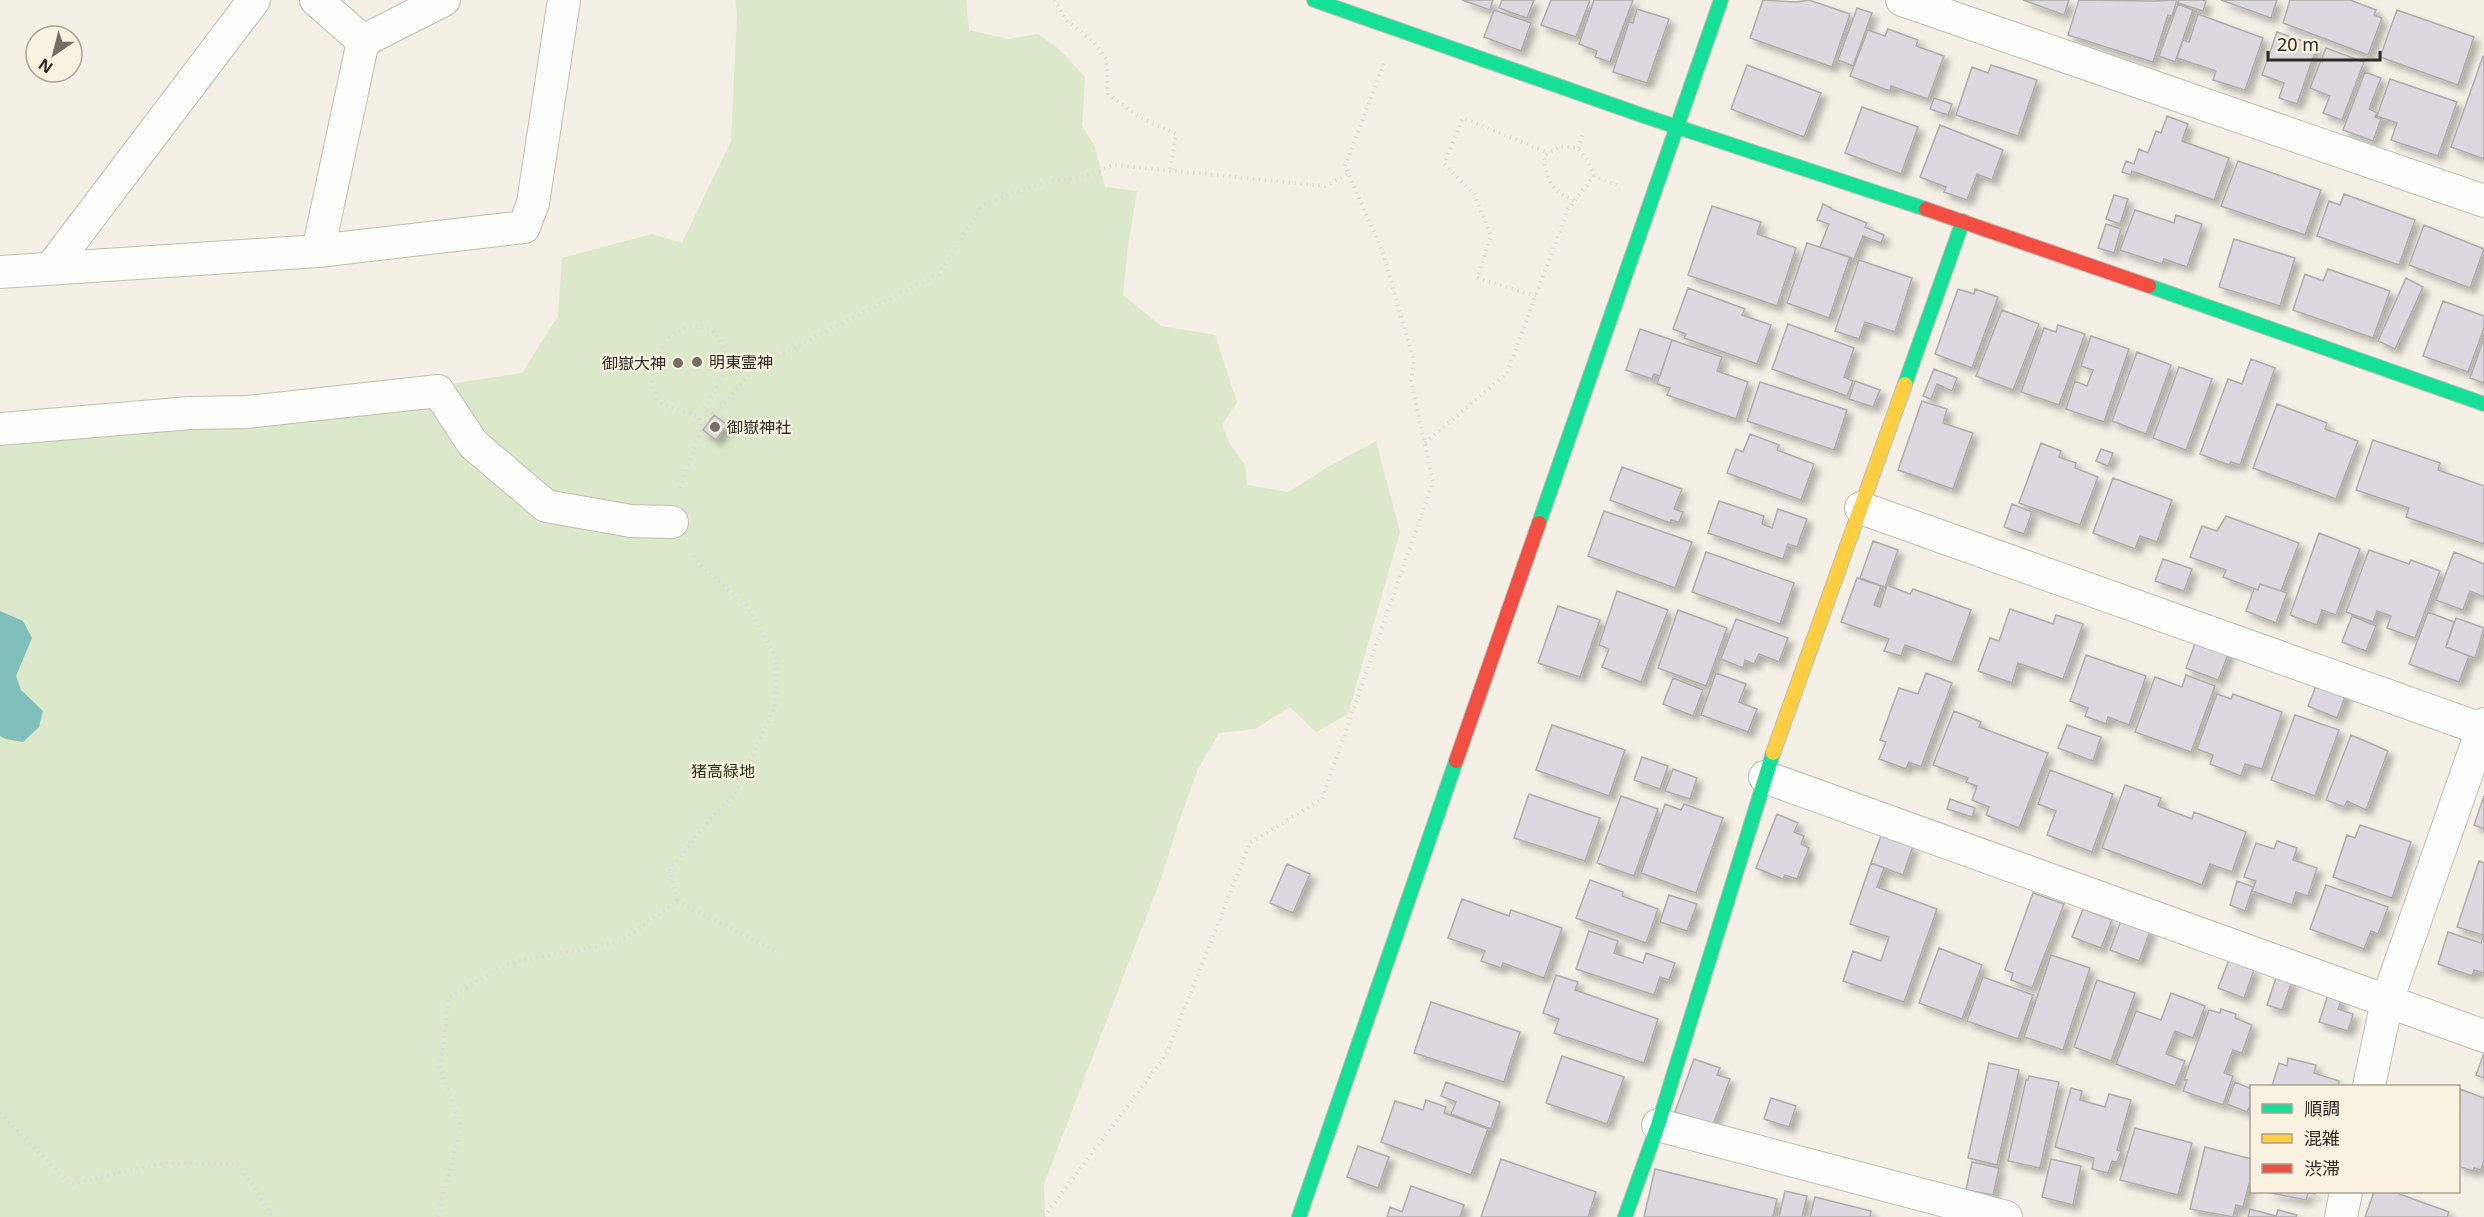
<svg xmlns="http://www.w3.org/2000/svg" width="2484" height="1217" viewBox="0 0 2484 1217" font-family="'Noto Sans','Noto Sans JP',sans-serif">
<defs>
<filter id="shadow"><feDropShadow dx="5.5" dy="5.5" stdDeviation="3" flood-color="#0004"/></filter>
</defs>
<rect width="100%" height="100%" fill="#f4f0e6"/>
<path fill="#dbe8c9" d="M735 0H966L969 30 1008 39 1038 34 1060 50 1085 77 1082 126 1095 147 1105 187 1137 191 1128 246 1123 295 1161 326 1215 335 1237 402 1222 425 1229 443 1245 465 1247 485 1288 492 1328 467 1376 441 1400 532 1348 714 1316 732 1290 707 1255 729 1219 733 1198 769 1178 824 1163 873 1044 1184 1045 1217H0V436L282 410 522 373 558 316 562 258 652 234 682 243 731 141 737 13Z"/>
<path fill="#7fbfbc" d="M0 611 23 621 32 638 16 676 21 690 43 711 39 727 23 742 6 739 0 736Z"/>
<path fill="#ddd8df" stroke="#afacab" stroke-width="1.5" filter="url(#shadow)" d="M1462 0H1493L1490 10Z
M1502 0H1534L1527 18 1499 8Z
M1551 0H1590L1576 37 1541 25Z
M1594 0H1633L1610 62 1595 57 1597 51 1579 44Z
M1763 0 1796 2 1809 0 1850 14 1832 67 1750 38Z
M2023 0H2069L2064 15Z
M2079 0 2153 1 2177 0 2172 16 2168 15 2153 62 2068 35Z
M2179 0H2202L2206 1 2203 11 2178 3Z
M2221 0H2277L2271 18Z
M2290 0H2350L2376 10 2374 15 2382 18 2368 55 2283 23Z
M2178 4 2193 10 2175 62 2159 56Z
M1857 8 1872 13 1853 66 1838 60Z
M1637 9 1669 19 1647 83 1613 72 1629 22 1633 23Z
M1494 10 1531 23 1521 51 1484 37Z
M2397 10 2474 37 2458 85 2380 57Z
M2198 14 2263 38 2245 90 2213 80 2216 71 2177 58 2183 40 2189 42Z
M1888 29 1918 40 1916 46 1944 56 1928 99 1891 86 1890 91 1850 76 1868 30 1885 36Z
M2277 32 2317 46 2297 104 2279 98 2284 83 2262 75Z
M2326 48 2364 62 2342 120 2323 113 2330 96 2310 88Z
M2483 56H2484V159L2451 147Z
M1747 65 1821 93 1804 137 1731 109Z
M1991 65 2037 80 2018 136 1956 115 1972 67 1988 73Z
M2365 72 2381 78 2369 109 2377 113 2375 117 2381 119 2373 141 2343 130Z
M2390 79 2457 102 2438 156 2391 140 2397 123 2377 116Z
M1934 98 1952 104 1948 115 1930 109Z
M1862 107 1918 127 1901 174 1845 153Z
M2167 116 2188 124 2182 141 2229 158 2214 200 2132 171 2131 175 2122 172 2126 161 2134 164 2139 149 2148 153 2156 131 2161 133Z
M1940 125 2003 150 1992 180 1977 174 1967 200 1944 192 1946 187 1920 177Z
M2238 161 2321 190 2305 235 2221 206Z
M2344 194 2415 220 2399 265 2317 236 2329 201 2340 205Z
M2114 195 2128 199 2120 224 2106 219Z
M1823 204 1831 208V209L1867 223 1865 227 1884 235 1881 243 1863 236 1854 259 1820 247 1829 224 1817 220Z
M1712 206 1761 222 1757 234 1796 248 1777 306 1688 275Z
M2135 210 2174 223 2176 215 2202 224 2187 267 2164 259 2162 264 2120 250Z
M2106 224 2121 229 2114 253 2098 248Z
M2424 225 2484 249 2470 288 2409 265Z
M2234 239 2295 258 2280 306 2219 287Z
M1807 243 1850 257 1829 318 1787 303Z
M1859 260 1912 278 1895 332 1865 322 1859 339 1835 331Z
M2328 269 2390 291 2373 338 2293 310 2305 274 2323 281Z
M2406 278 2423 287 2395 349 2378 341Z
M1688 288 1745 309 1742 315 1771 325 1757 364 1684 338 1686 334 1673 329Z
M1958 289 1974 294 1975 289 1998 297 1972 368 1935 354Z
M2443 301 2484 316V328L2468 372 2423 356Z
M2002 310 2039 324 2013 390 1976 376Z
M1788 324 1854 348 1844 377 1853 381 1847 396 1772 369Z
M2058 325 2085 334 2059 405 2021 392 2044 328 2056 332Z
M1640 329 1672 340 1660 376 1654 374 1652 379 1626 370Z
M2091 336 2129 349 2104 422 2066 409 2075 381 2087 386 2093 370 2081 366Z
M2484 338V383L2470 378Z
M1672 340 1722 357 1717 371 1748 382 1736 419 1667 395 1670 388 1657 384Z
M2137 352 2171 365 2146 434 2112 421Z
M2251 359 2275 368 2240 465 2231 462 2229 465 2200 454 2228 379 2242 384Z
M2179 367 2212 379 2186 450 2153 438Z
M1934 369 1957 378 1952 391 1937 384 1931 399 1923 396Z
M1855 381 1880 390 1873 407 1849 399Z
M1760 382 1847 410 1834 450 1747 421Z
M1922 401 1947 409 1943 423 1973 433 1953 489 1898 470Z
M2277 404 2327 423 2325 429 2358 441 2336 499 2253 468Z
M714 415 727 425 716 440 703 430Z
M1750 434 1779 445 1777 450 1814 464 1801 500 1727 473 1736 449 1743 452Z
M2373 440 2440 463 2438 470 2484 486V544L2406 517 2409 508 2356 490Z
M2041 443 2061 451 2059 457 2076 463 2075 468 2098 477 2080 525 2019 503Z
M2101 449 2113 453 2108 466 2096 461Z
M1622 467 1682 489 1674 509 1683 512 1679 522 1671 520 1670 523 1610 500Z
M2113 478 2172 500 2157 542 2140 536 2135 549 2093 533Z
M1719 501 1764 516 1762 524 1772 528 1778 509 1807 519 1797 547 1788 544 1783 559 1708 533Z
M2012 504 2032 512 2024 534 2004 527Z
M1604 511 1692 542 1675 588 1588 556Z
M2226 516 2299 543 2281 591 2260 584 2258 590 2223 577 2226 570 2190 557 2202 526 2217 531Z
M2319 533 2360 549 2336 615 2322 610 2317 625 2290 615Z
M1873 541 1898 550 1885 587 1860 578Z
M2369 550 2409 564 2411 560 2440 571 2415 638 2387 628 2391 616 2377 611 2373 622 2346 612Z
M1706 552 1794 583 1780 624 1692 592Z
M2454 552 2484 564V597L2470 591 2463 610 2436 600Z
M2163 559 2192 569 2184 591 2155 581Z
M1857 578 1881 586 1874 605 1880 607 1887 585 1910 594 1913 589 1971 610 1952 662 1905 645 1901 656 1884 651 1889 639 1841 622Z
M2260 584 2287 593 2276 623 2246 611 2254 589 2258 590Z
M1617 591 1668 610 1641 682 1602 667 1609 649 1599 645Z
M1558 606 1600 620 1580 677 1538 663Z
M2010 609 2053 624 2056 615 2083 624 2063 679 2018 663 2012 683 1978 671 1990 638 1999 641Z
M1678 610 1727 628 1706 686 1658 668Z
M2428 612 2454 622 2446 647 2469 656 2459 682 2409 664Z
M2352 616 2376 626 2366 651 2342 642Z
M2456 618 2484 628 2475 658 2446 647Z
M1736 619 1788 638 1779 662 1759 654 1754 664 1745 660 1743 668 1721 659Z
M2197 638 2230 650 2218 680 2186 668Z
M2086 655 2146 676 2129 725 2108 717 2106 724 2085 716 2088 708 2070 701Z
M1716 673 1746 684 1739 702 1757 709 1748 732 1701 715Z
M1926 673 1952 683 1921 767 1909 762 1906 769 1879 759 1886 742 1880 740 1899 688 1918 694Z
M2186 675 2215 686 2191 752 2135 732 2155 677 2182 687Z
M1673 678 1703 690 1693 716 1663 704Z
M2318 681 2347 692 2337 718 2308 706Z
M2217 694 2231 699 2233 694 2282 712 2262 769 2245 764 2241 776 2210 764 2213 755 2197 749Z
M1954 711 1981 722 1979 727 2048 753 2019 828 1986 815 1989 807 1972 800 1977 786 1966 782 1968 778 1933 765Z
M2295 715 2339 730 2315 796 2271 780Z
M1552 725 1625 750 1609 796 1536 770Z
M2067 725 2101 737 2093 761 2058 748Z
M2351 735 2388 751 2366 810 2347 801 2344 807 2326 800Z
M1642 757 1668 766 1660 789 1634 780Z
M1673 769 1697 778 1690 799 1665 791Z
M2050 770 2113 794 2092 852 2047 835 2056 811 2038 804Z
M2125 785 2161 798 2158 806 2192 819 2194 812 2246 832 2232 872 2210 864 2202 885 2102 848Z
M1529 794 1600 818 1585 861 1514 838Z
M1621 796 1658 809 1634 876 1597 863Z
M2484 796V829L2474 825Z
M1950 799 1975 808 1972 817 1947 809Z
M1665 804 1681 810 1684 804 1723 818 1696 893 1641 873Z
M1777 814 1798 823 1794 832 1804 836 1801 844 1809 848 1797 879 1785 875 1783 879 1756 868Z
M2360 825 2411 842 2392 898 2333 877 2347 835 2355 838Z
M1881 836 1913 846 1903 875 1871 863Z
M2277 841 2297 848 2293 860 2317 868 2308 896 2296 892 2292 905 2252 891 2256 881 2244 877 2256 843 2274 849Z
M2479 861 2484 863 2483 935 2457 927Z
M1871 863 1884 868 1877 887 1937 909 1904 1002 1843 981 1853 951 1881 961 1889 937 1850 924Z
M1287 864 1310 874 1293 913 1270 903Z
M1590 880 1623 892 1622 896 1658 909 1646 943 1576 918Z
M2237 881 2253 887 2245 911 2230 905Z
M2326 885 2388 907 2378 934 2371 931 2364 949 2310 929Z
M2033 893 2064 904 2032 988 2011 980 2013 973 2005 970Z
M1669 895 1697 904 1687 931 1660 922Z
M1462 899 1509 916 1511 910 1562 928 1544 978 1503 963 1501 968 1481 961 1485 951 1448 938Z
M2083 909 2112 920 2101 948 2072 937Z
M2122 918 2151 929 2139 961 2110 950Z
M1589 931 1618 941 1614 953 1643 963 1646 953 1675 963 1669 980 1660 977 1654 995 1576 969Z
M2448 932 2481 943 2484 934V973L2474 970 2472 976 2438 964Z
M1939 948 1982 965 1962 1019 1919 1003Z
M2051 955 2090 968 2063 1050 2024 1037Z
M2229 960 2254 970 2244 998 2218 988Z
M1556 975 1578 982 1575 990 1658 1019 1644 1063 1554 1033 1559 1019 1543 1013Z
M2277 975 2292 981 2282 1010 2267 1005Z
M1983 977 2033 995 2018 1039 1967 1021Z
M2097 980 2135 993 2111 1061 2074 1047Z
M2171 993 2205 1006 2193 1038 2175 1031 2166 1054 2185 1061 2175 1086 2116 1064 2136 1011 2161 1020Z
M2328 995 2342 999 2338 1009 2353 1014 2348 1031 2319 1022Z
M1431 1002 1520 1032 1504 1082 1414 1053Z
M2221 1009 2236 1014 2235 1018 2252 1025 2242 1053 2233 1050 2224 1073 2233 1076 2223 1105 2183 1091 2187 1080H2184L2209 1010 2220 1013Z
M2484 1053V1078L2476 1075Z
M1562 1056 1624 1077 1607 1124 1546 1103Z
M2288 1058 2316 1065 2314 1073 2339 1081 2338 1086H2272L2279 1063 2287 1066Z
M1694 1059 1720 1068 1717 1075 1730 1079 1713 1125 1675 1112Z
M1989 1063 2019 1070 1997 1165 1968 1158Z
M2029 1076 2059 1082 2040 1168 2008 1161 2026 1080H2028Z
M1446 1082 1500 1102 1491 1129 1451 1114 1456 1102 1441 1096Z
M2235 1082 2252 1089V1102L2247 1112 2227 1104Z
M2071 1088 2082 1091 2080 1100 2105 1107 2109 1094 2131 1100 2117 1150 2121 1151 2117 1162 2112 1161 2108 1173 2092 1169 2094 1158 2055 1147Z
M2460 1089 2484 1098V1160L2481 1170 2474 1168 2473 1171 2458 1166Z
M1771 1098 1796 1106 1789 1127 1764 1119Z
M1426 1100 1446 1107 1444 1113 1488 1129 1471 1175 1381 1142 1395 1101 1423 1110Z
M2135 1128 2192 1143 2178 1195 2120 1180Z
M1358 1146 1389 1157 1378 1188 1347 1177Z
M2205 1147 2252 1159V1173L2243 1207 2236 1205 2233 1217 2190 1209Z
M1501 1159 1596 1192 1588 1217H1481Z
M2051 1159 2081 1166 2073 1205 2042 1197Z
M1972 1162 1999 1168 1993 1195 1966 1190Z
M1655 1169 1777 1199 1773 1217H1644Z
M1411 1186 1464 1205 1460 1217H1387L1390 1207 1402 1212Z
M1785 1191 1807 1196 1802 1217H1779Z
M2266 1192H2315V1194L2308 1193 2306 1200Z
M2374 1192H2394L2449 1212 2447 1217H2365Z
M1815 1197 1871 1211 1870 1217H1810Z
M2250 1209 2276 1216 2278 1210 2297 1215 2296 1217H2248Z"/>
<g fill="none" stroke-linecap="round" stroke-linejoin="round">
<defs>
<path id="street" d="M316 0 363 41 318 251
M1902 0 2484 201
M363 41 444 0
M51 268 254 0
M0 272 318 251 524 227 533 203 564 0
M0 429 190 413 247 412 438 391 473 444 546 506 631 521 672 522
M1861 508 2484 730
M1765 777 2484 1036
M2369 1086 2387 1001 2484 724
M1658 1125 2006 1217
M2341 1217 2346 1192"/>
<path id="fast" d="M1314 0 1644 116 1926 209
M2149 286 2484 404
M1905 384 1963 221
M1539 523 1721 0
M1299 1217 1456 761
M1625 1217 1658 1125 1773 753"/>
<path id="slow" d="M1773 753 1905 384"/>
<path id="jam" d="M1926 209 2149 286
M1456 761 1539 523"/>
</defs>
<use href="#street" stroke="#c0bdb5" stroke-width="34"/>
<use href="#fast" stroke="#c0bdb5" stroke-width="16"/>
<use href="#slow" stroke="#c0bdb5" stroke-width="16"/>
<use href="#jam" stroke="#c0bdb5" stroke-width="16"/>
<path stroke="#dadad7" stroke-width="4" stroke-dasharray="1.5 4.5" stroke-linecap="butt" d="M1054 0 1067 21 1094 42 1106 59 1108 94 1139 117 1176 134 1170 171
M1578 148 1583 133
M1574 201C1550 188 1547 183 1544 156L1561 146 1578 148 1588 161 1594 176
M1536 296 1477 278 1491 236 1474 194 1444 164 1463 118 1549 153
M1425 443 1507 373 1568 209 1594 176 1618 186
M680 488 701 430 699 417C687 411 671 410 661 402 652 395 652 382 653 372 666 294 769 322 703 409L714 414 758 366 939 274 982 206 1010 194 1051 181 1084 177 1114 165 1325 186 1348 174
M677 901 779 953
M0 1113 70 1184 165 1163 239 1164 273 1217
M438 1217 461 1127 440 1067 449 997 509 963 620 942 677 901 670 870 716 812 734 796 775 706 777 660 749 608 699 564 691 552
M1044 1217 1166 1055 1250 843 1322 799 1433 482 1411 381 1414 362 1384 256 1345 166 1384 63"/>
<use href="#street" stroke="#fdfdfb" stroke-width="32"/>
<use href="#fast" stroke="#16e098" stroke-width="14"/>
<use href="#slow" stroke="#ffcf43" stroke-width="14"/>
<use href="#jam" stroke="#f24e42" stroke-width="14"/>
</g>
<g fill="#736f67" stroke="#faf2e0" stroke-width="2">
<circle cx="697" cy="362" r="6"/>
<circle cx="678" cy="363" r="6"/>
<circle cx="715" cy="427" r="6"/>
</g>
<g text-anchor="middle" stroke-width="4.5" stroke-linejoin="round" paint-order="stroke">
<g font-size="16" fill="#2d2a23" stroke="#faf2e0" text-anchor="start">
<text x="709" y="368">明東霊神</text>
<text x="666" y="369" text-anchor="end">御嶽大神</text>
<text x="727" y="433">御嶽神社</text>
</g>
<g font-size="16" fill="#1e3207" stroke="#faf2e0">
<text x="723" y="777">猪高緑地</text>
</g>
</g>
<rect x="2250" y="1085" width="210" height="108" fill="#faf2e0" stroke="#a8a294" stroke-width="1.5"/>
<rect x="2262" y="1104" width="30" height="9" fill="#16e098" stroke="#a8a294" stroke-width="1.5"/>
<text x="2304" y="1115" font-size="18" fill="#2d2a23">順調</text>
<rect x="2262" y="1134" width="30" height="9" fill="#ffcf43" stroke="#a8a294" stroke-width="1.5"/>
<text x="2304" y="1145" font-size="18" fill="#2d2a23">混雑</text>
<rect x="2262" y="1164" width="30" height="9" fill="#f24e42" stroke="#a8a294" stroke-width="1.5"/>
<text x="2304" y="1175" font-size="18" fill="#2d2a23">渋滞</text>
<g transform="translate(54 54) rotate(215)"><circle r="28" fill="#faf2e0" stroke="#a8a294" stroke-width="1.5"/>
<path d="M0-4.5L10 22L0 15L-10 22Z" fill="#736f67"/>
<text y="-9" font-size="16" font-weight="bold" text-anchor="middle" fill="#2d2a23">N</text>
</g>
<path d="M2268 51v9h112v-9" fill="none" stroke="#2d2a23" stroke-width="3"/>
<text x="2277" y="51" font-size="18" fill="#2d2a23" stroke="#faf2e0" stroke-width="4.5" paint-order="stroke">20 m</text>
</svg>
